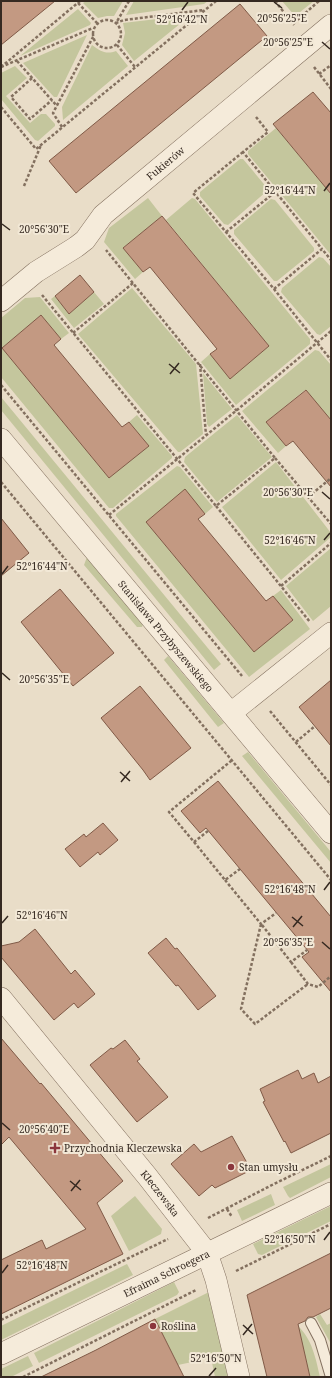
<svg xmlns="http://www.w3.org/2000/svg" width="332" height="1378" viewBox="0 0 332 1378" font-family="'Noto Serif',serif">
<rect width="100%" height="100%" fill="#e9ddc8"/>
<path fill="#c4c69d" d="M86 1H123L114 16H107L98 18 83 3Z
M134 1H208L204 4 126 15Z
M282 1H314L295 16Z
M78 9 91 23 90 25 20 56Z
M191 15 134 61 122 45 125 33 123 23Z
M87 35 57 97H54L23 63Z
M92 45C100 51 106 55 116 51L128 66 63 120 62 107Z
M15 66 27 78 6 96 30 123 41 114H46L55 124V126L38 141 35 140 1 99V73Z
M276 128 331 194V255L248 154V151Z
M240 159H243L268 189 267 191 228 225 224 224 200 196V192Z
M148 198 162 216 123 248 143 272 135 279 104 242 109 228Z
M192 198 195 199 310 339V344L236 405 201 362 210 354 230 379 269 346 166 220Z
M271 199 275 200 314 248V251L277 281H274L234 234V230Z
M319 257 323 258 331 267V326L320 335 317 334 281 292 282 288Z
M132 288 196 364 203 434 180 452H178L78 334Z
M94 292 104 304 74 328 51 299 55 296 69 314Z
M40 297 69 333 61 339 41 315 2 348 109 478 149 446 129 422 137 415 172 456V458L113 508H109L1 377V318L25 298Z
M315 350 319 351 331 365V420L305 390 266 422 286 446 278 453 242 411Z
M203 373 232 409 209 427 207 424Z
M1 397 221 664 214 670 1 410Z
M237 415 272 457 217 502 184 462 185 457Z
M276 462 331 533V537L281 580 222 507Z
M177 466 180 467 213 507 205 514 185 490 146 522 254 652 293 620 273 596 281 590 310 629 249 677 116 516V514Z
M331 548V606L313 621 286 586Z
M87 557 143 624 142 627H137L84 565Z
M168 656 224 723 218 727 164 660Z
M248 752 331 852V863L242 756Z
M331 1164V1177L290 1198 288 1196 283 1187Z
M271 1194 275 1205 242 1221 237 1210Z
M135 1196 162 1229 161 1234 129 1251 111 1216Z
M331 1206V1221L262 1255 258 1254 253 1244Z
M127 1264 133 1275 1 1340V1326Z
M174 1282 179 1292 177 1295 39 1363 34 1353Z
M209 1292 228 1377H215L211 1358 178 1365 155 1319Z
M320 1314 327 1325 331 1323V1344L316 1317Z
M298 1326C312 1339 316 1359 320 1377H310Z
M28 1356 33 1366 11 1377H1V1369Z"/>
<path fill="#c39982" stroke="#805a47" d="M1 1H55L1 45Z
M240 4 267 36 76 193 49 161Z
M313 92 331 113V194L273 124Z
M162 216 269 346 230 379 210 354 217 349 150 267 143 272 123 248Z
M80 275 94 292 69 314 55 296Z
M41 315 61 339 54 345 122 427 129 422 149 446 109 478 2 348Z
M306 390 331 420V487L293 441 286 446 266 422Z
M185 489 205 514 198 519 228 555 266 601 273 596 293 620 254 652 146 522Z
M1 518 29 553 1 576Z
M60 589 114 653 73 686 21 622Z
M331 680V746L299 707Z
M140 686 191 748 150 780 143 770 101 718Z
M218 781 331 917V992L302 957 309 952 206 828 200 833 181 811Z
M103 823 118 840 100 855 98 852 80 867 65 849 84 834 86 837Z
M35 929 71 974 75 970 95 994 78 1008 74 1003 54 1020 1 957V946L19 942Z
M166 938 175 949 177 948 216 996 198 1010 178 985 176 986 148 953Z
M1 1038 40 1084 41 1083 123 1181 97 1203 123 1254 1 1314V1260L42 1240 46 1249 86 1229 9 1137 1 1145Z
M125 1040 140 1059 137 1061 168 1097 137 1122 90 1065 111 1048 113 1049Z
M298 1070 302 1079 314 1073 318 1083 331 1076V1133L291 1153 285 1141 284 1142 263 1102 265 1101 260 1089Z
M232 1136 251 1170 215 1188 212 1185 199 1196 171 1164 194 1144 201 1152Z
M331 1253V1308L313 1317H308L305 1321 298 1324 310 1377H267L247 1295Z
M155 1319 184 1377H41L96 1350Z"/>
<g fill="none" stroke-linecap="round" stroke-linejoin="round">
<defs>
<path id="lane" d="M311 1323 320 1340 331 1377"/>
<g id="street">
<path id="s1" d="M1 301 36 272 76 247 85 240 103 215 331 25"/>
<path id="s2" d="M1 439 331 833"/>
<path d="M231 713 331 633"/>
<path id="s3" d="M1 998 147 1176 207 1253 216 1280 239 1377"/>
<path id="s4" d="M1 1354 331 1193"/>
</g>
</defs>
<use href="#lane" stroke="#83705f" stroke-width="12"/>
<use href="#street" stroke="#83705f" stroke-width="22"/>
<path stroke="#83705f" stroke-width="2.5" stroke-dasharray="3 2" stroke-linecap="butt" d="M129 1 116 23 124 20 204 10
M275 1 294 25
M78 3 97 23
M93 34a14 14 0 1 1 28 0a14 14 0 1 1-28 0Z
M294 23 319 1
M117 45 135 67
M17 61 57 106
M1 67 80 1
M1 67 93 28
M314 67 331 89
M319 74 331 65
M32 78 11 97 30 119 52 100
M1 107 36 149 216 1
M256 117 268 132 243 152 322 249
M62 127 53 113 93 37
M243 152 193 193 274 289 331 360
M24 186 41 145
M226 232 275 192
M274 289 322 249 331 260
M42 295 216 506 275 458 106 250
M73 333 133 283
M200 364 206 435
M1 385 242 676
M275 458 331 524
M1 482 331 880
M308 497 330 479
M216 506 310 622
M109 515 237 410 331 331
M281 586 331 543
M270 711 331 785
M296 742 315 726
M208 831 194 842 169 812 231 761
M194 842 225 880 240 869
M225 880 261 924 276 913
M261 924 241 1009 255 1024 308 984
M262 925 291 962 307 950
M291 962 308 984 318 987 331 976
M227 1209 232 1217
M208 1218 272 1185 331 1156
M236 1271 331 1224
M1 1320 168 1239
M23 1377 196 1290"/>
<use href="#lane" stroke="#f5ebda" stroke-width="10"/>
<use href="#street" stroke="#f5ebda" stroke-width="21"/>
</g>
<path fill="none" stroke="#352921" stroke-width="1.5" d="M274 2 282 8M182 10 188 2M322 42 330 49M324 191 330 183M2 224 10 230M169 364 180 373M170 374 179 363M322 492 330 499M324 540 330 533M2 574 8 566M2 673 10 680M120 772 130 781M121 782 130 771M324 890 330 882M292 917 303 926M2 923 8 916M293 927 302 916M322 942 330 949M2 1123 10 1130M70 1181 81 1190M71 1191 80 1180M324 1240 330 1232M2 1273 8 1265M243 1325 253 1334M243 1335 252 1324M209 1376 216 1368"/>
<g fill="#8b363c" stroke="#f2e8d6" stroke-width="1.5">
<path d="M53 1142h4v4h4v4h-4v4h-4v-4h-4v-4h4z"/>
<circle cx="231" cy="1167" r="4"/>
<circle cx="153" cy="1326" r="4"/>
</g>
<g text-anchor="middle" stroke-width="4" stroke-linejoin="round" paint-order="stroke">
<g font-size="10" fill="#352921" stroke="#f2e8d6">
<text dy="4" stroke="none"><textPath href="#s1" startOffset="216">Fukierów</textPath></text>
<text dy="4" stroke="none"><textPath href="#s2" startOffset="257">Stanisława Przybyszewskiego</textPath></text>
<text dy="4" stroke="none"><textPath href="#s3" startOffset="252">Kleczewska</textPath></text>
<text dy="4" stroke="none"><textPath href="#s4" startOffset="184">Efraima Schroegera</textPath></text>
</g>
<g font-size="10" fill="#352921" stroke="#f2e8d6" text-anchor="start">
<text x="64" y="1152">Przychodnia Kleczewska</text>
<text x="239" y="1171">Stan umysłu</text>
<text x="161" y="1330">Roślina</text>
</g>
</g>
<g font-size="10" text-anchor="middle" fill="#352921" stroke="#f2e8d6" stroke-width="4" stroke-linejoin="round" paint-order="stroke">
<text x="282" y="22">20°56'25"E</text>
<text x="182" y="23">52°16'42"N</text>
<text x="288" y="46">20°56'25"E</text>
<text x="290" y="194">52°16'44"N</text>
<text x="44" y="233">20°56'30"E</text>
<text x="288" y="496">20°56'30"E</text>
<text x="290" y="544">52°16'46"N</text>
<text x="42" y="570">52°16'44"N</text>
<text x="44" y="683">20°56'35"E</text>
<text x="290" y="893">52°16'48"N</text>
<text x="42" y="919">52°16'46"N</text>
<text x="288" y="946">20°56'35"E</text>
<text x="44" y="1133">20°56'40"E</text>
<text x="290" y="1243">52°16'50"N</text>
<text x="42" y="1269">52°16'48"N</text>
<text x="216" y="1362">52°16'50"N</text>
</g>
<rect width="332" height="1378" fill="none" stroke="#352921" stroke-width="4"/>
</svg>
